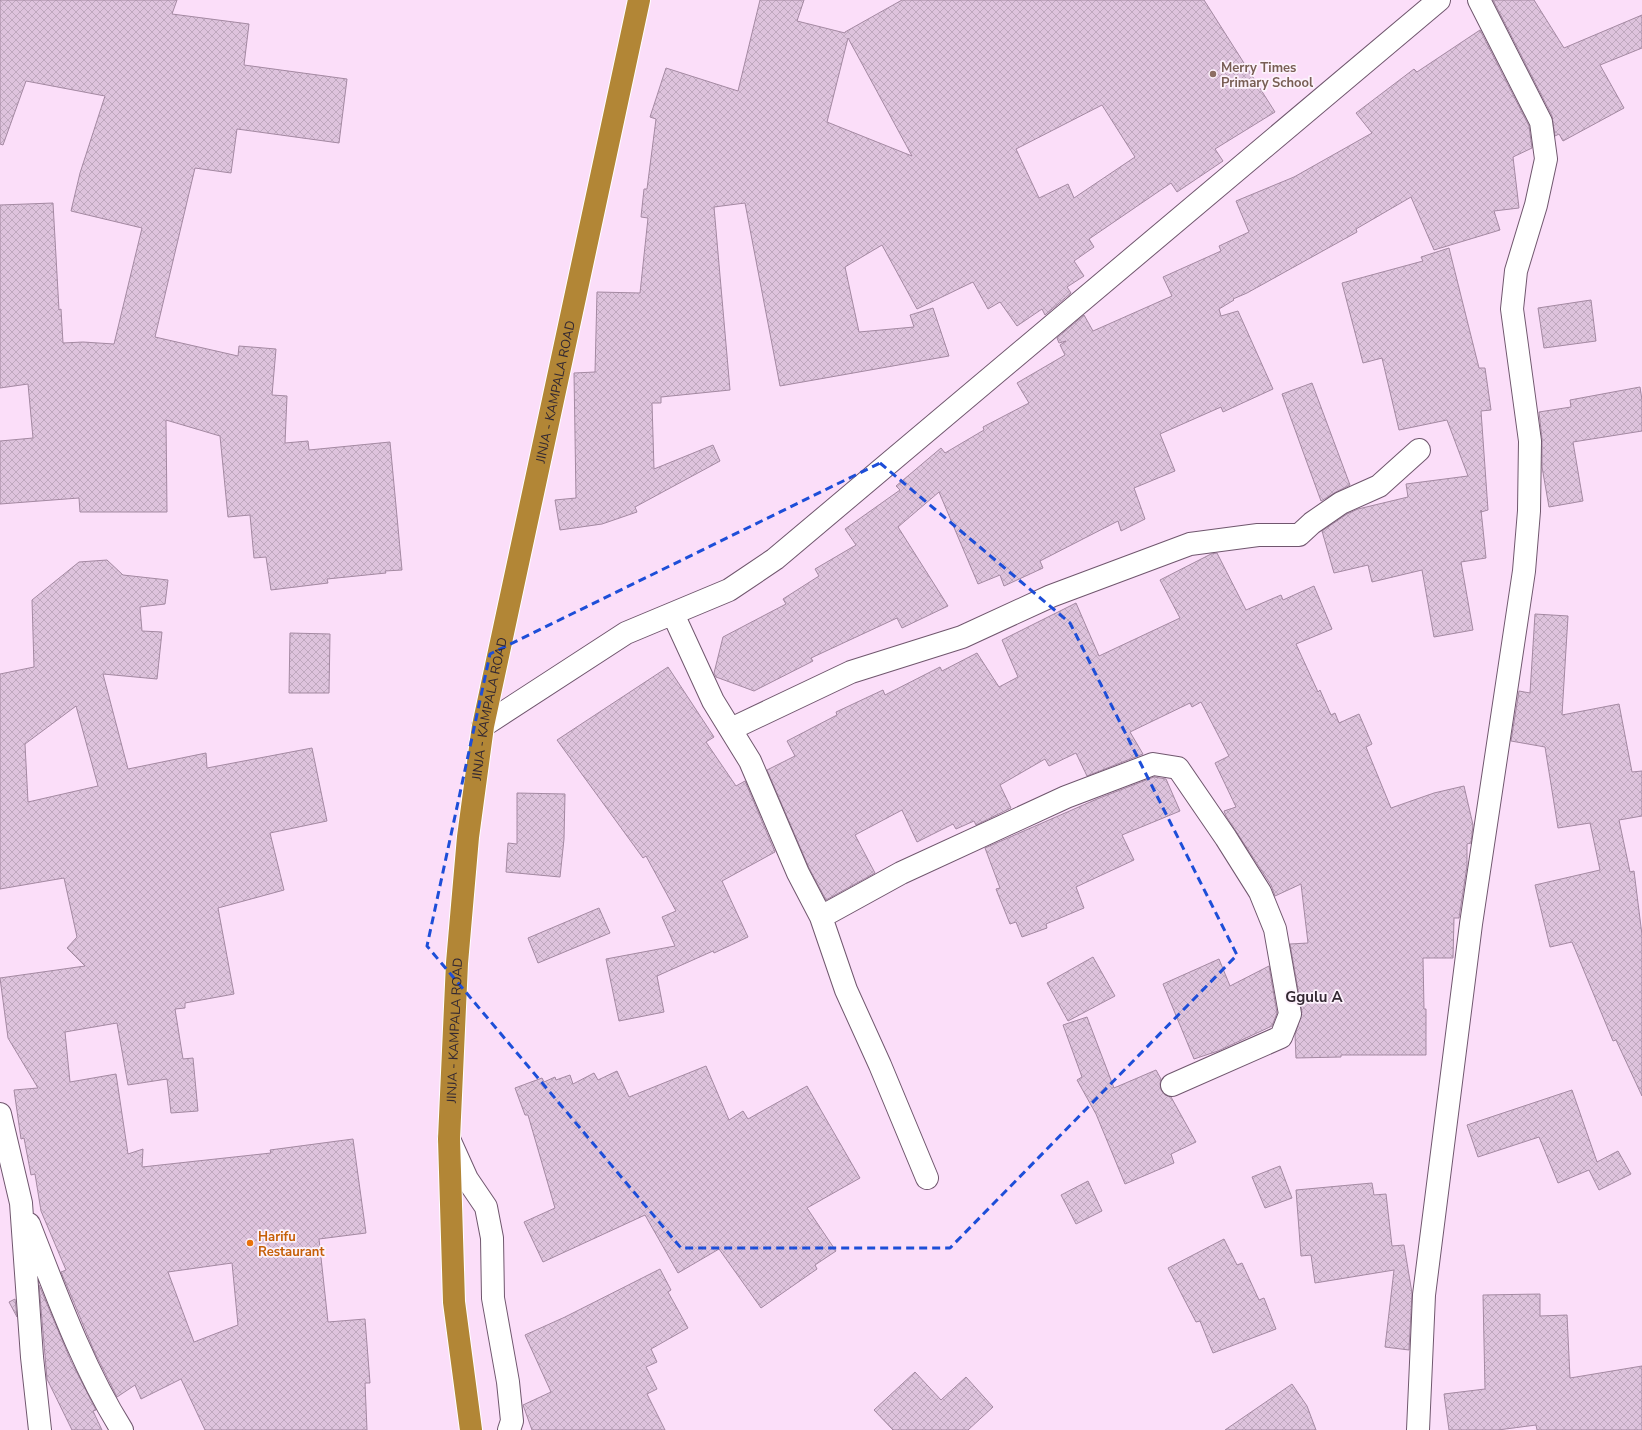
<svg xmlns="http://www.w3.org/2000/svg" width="1642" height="1430" viewBox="0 0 1642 1430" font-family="'Nunito Sans',sans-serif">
<defs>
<pattern id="building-cross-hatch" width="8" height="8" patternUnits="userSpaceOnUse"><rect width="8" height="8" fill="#dec3dd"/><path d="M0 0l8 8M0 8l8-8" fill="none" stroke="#bfa8be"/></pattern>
</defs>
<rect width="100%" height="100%" fill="#fbdef9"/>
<path fill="url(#building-cross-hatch)" stroke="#a489a2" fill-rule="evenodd" d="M0 0H177L172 14 249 24 244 65 347 79 339 143 237 129 231 173 195 168 155 337 238 356 239 346 276 349 272 395 287 396 285 443 308 441 309 450 390 442 402 570 385 571 386 573 327 579 328 583 271 590 266 557 254 558 250 515 228 517 220 436 166 420 167 512H80L79 498 0 504V441L33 438 28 384 0 388V205L53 203 59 310 61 309 63 343 83 342 114 344 142 228 71 211 80 173 105 96 26 81 3 145 0 144Z
M760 0H804L797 21 845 33V32L902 0H1204L1275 112 1215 149 1223 161 1177 192 1171 183 1089 239 1094 247 1074 261 1084 276 1067 287 1071 293 1045 315 1042 309 1017 326 1000 302 988 309 973 282 917 309 882 245 845 267 859 332 914 327 910 315 933 308 949 356 780 386 745 203 714 207 730 390 661 397V403H652L654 469 713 445 720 461 635 507 637 512 602 524 560 530 555 500 576 498 574 373 595 372 597 292 640 293 648 218 641 217 644 189H647L656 119 650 117 666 68 738 91ZM848 38 912 156 827 122ZM1102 105 1135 157 1074 198 1068 184 1039 198 1016 149Z
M1493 0H1534L1564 48 1642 15V48L1600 65 1624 108 1563 141 1559 134 1555 136 1552 116Z
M1480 30 1529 126 1532 148 1513 157 1519 208 1494 211 1500 230 1434 250 1411 197 1356 229 1357 232 1247 293 1233 299 1234 300 1219 309 1221 316 1238 311 1273 389 1223 412 1221 407 1160 434 1175 471 1134 488 1145 519 1121 531 1118 521 1040 561 1043 568 1004 586 1000 575 978 584 939 492 898 527 948 606 902 628 897 618 811 658 813 661 754 691 716 677 714 673 723 637 786 604 783 599 819 576 815 569 856 545 845 529 900 490 896 486 941 448 945 453 984 430 983 427 1029 403 1017 383 1065 355 1060 345 1066 341 1059 343 1057 338 1084 315 1093 331 1172 296 1163 277 1221 251 1219 246 1249 232 1236 201 1294 177 1372 133 1356 113 1414 69 1417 72Z
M1449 248 1479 368H1485L1491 410 1481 411 1488 510 1481 512V510L1486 558 1461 562 1473 630 1434 637 1422 570 1372 582 1368 565 1334 573 1322 531 1347 514 1358 509 1408 497 1406 484 1468 476 1447 420 1399 430 1382 358 1363 363 1342 283 1423 261 1421 257Z
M1591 300 1596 341 1544 348 1538 308Z
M1312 383 1350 485 1336 492 1321 501 1282 394Z
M1640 387 1642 400V431L1573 442 1583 501 1549 507 1542 467V439L1539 412 1571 407 1570 400Z
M1217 553 1246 610 1281 595 1283 600 1314 586 1332 629 1296 644 1318 692 1320 690 1331 715 1335 713 1339 723 1359 714 1372 744 1366 747 1391 808 1434 793 1464 786 1473 825 1471 843 1467 844V866L1459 918H1454L1453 958H1423L1424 1009H1426V1055H1341V1057L1296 1058 1295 1035 1302 1012 1290 944 1308 943 1301 884 1275 896 1271 885 1226 816 1224 811 1236 807 1215 763 1229 756 1201 702 1192 707 1190 703 1130 732 1143 754 1087 776 1076 753 1049 766 1045 759 1000 785 1011 808 976 825 974 821 956 829 953 824 917 842 902 810 855 835 875 873 826 900 809 868 767 770 795 756 787 741 837 715 836 712 883 690 885 695 940 667 942 671 977 653 999 687 1018 677 1002 640 1076 603 1099 656 1180 618 1160 580 1211 554Z
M107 560 123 575 168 580 165 604 140 607 142 631 162 632 157 679 103 674 128 769 206 753 207 768 312 748 327 821 270 833 284 890 218 908 234 994 185 1003V1008L175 1009 183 1059 193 1058 198 1111 171 1113 167 1079 128 1085 117 1023 65 1032 70 1082 116 1074 128 1154 143 1149 142 1167 271 1153 270 1150 353 1139 366 1233 319 1239 328 1322 365 1319 370 1383H365L367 1430H205L181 1379 141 1399 135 1385 117 1397 94 1351 72 1298 61 1272 66 1270 41 1211 35 1174 31 1175 24 1138 21 1139 14 1090 38 1088 8 1038 0 978 85 966 67 948 77 937 64 878 0 889V674L34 667 32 600 79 562ZM76 706 98 786 28 802 25 744ZM232 1263 238 1325 194 1342 168 1272Z
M1535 614 1568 616 1562 715 1619 704 1632 772 1642 771V816L1619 820 1630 872 1634 871 1642 935V1096L1616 1040 1613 1041 1572 942 1550 947 1535 885 1600 870 1590 823 1558 828 1545 747 1511 741 1519 691 1530 693Z
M290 633 330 634 329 693H289Z
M668 667 714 737 706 742 736 786 745 781 775 852 722 881 748 937 714 953 713 951 657 976 664 1012 619 1021 606 959 675 946 662 917 676 911 646 856 643 858 557 740Z
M1154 777 1166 779 1180 811 1122 835 1134 860 1076 887 1084 908 1046 924 1047 928 1022 937 1016 922 1010 924 996 889 1000 888 985 848 1097 799Z
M517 793 565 794 564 839 560 877 506 872 508 843 517 844Z
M599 908 610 933 538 963 528 938Z
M1093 957 1115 996 1068 1021 1047 983Z
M1219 959 1230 986 1269 966 1277 1013 1272 1026 1218 1051 1194 1059 1163 984Z
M1087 1017 1114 1088 1156 1070 1161 1079 1160 1084 1161 1090 1165 1095 1171 1097 1196 1142 1171 1154 1174 1163 1125 1184 1096 1114 1077 1080 1082 1077 1063 1025Z
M706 1066 729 1120 743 1111 748 1119 807 1086 860 1178 807 1208 836 1251 815 1265 817 1269 761 1308 719 1249 678 1273 645 1215 543 1262 524 1222 555 1208 528 1115H525L515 1088 542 1078 544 1082 555 1077 556 1080 570 1075 573 1084 594 1073 598 1080 617 1071 629 1097Z
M1572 1090 1597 1162 1618 1151 1631 1174 1599 1190 1589 1170 1558 1183 1539 1137 1478 1157 1467 1125Z
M1280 1166 1292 1198 1265 1208 1252 1177Z
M1088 1181 1102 1211 1076 1224 1061 1195Z
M1372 1183 1374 1195 1386 1194 1392 1246 1404 1245 1412 1293 1409 1350 1385 1347 1394 1270 1315 1283 1311 1255 1301 1256 1296 1190Z
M1224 1239 1237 1265 1242 1263 1259 1300 1264 1298 1276 1329 1213 1353 1200 1321 1196 1322 1168 1268Z
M660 1269 671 1290 668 1292 688 1328 651 1349 657 1362 646 1367 657 1389 647 1394 665 1430H532L523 1405 551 1392 525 1335 565 1317Z
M39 1285 71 1361 96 1410 93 1411 102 1430H72L47 1379Z
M1540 1294V1316L1567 1315 1570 1378 1642 1366V1430H1537L1536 1425 1498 1430H1449L1444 1394 1485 1389 1483 1295Z
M15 1299 17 1317 9 1302Z
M915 1372 941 1400 966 1377 993 1407 968 1430H893L874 1410Z
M1292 1384 1307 1406 1316 1430H1225Z"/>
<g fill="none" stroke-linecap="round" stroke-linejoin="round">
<defs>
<path id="minor" d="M673 614 713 701 750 761 798 873 821 917 901 873 1066 797 1153 764 1178 768 1226 838 1260 892 1275 929 1290 1014 1281 1037 1172 1085
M483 726 626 633 729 590 775 559 1439 0
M731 729 851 672 962 637 1051 596 1190 544 1258 535H1299L1312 523 1341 503 1379 486 1419 450
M821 917 846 990 880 1065 927 1178
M0 1114 21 1203 32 1357 40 1430
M449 1139 467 1179 486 1207 492 1238 493 1298 508 1382 512 1421 509 1430
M29 1224C56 1293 83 1368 122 1430
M1418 1430 1424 1295 1471 924 1524 571 1529 511 1530 441 1512 309 1516 271 1536 205 1546 159 1541 122 1479 0"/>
<g id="highway">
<path id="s1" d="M471 1430 454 1302 449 1139 457 963 468 837 483 726 639 0"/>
</g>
</defs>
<use href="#minor" stroke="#70576e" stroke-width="24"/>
<use href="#highway" stroke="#fff" stroke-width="24"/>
<use href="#minor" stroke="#fff" stroke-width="22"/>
<use href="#highway" stroke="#b28636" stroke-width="22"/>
</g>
<path fill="none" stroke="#1d4ed8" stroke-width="3" stroke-dasharray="8 5" stroke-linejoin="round" d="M880 463 1070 623 1237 955 950 1248H681L427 946 490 654Z"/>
<circle fill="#8d6e63" stroke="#fdf2fc" stroke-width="1.5" cx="1213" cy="74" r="4"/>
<circle fill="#e8710a" stroke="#fdf2fc" stroke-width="1.5" cx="250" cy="1243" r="4"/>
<g text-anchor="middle" stroke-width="3.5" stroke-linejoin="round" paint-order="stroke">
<g font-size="13" font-weight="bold" fill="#785e54" stroke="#fdf2fc" text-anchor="start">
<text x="1221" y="72">Merry Times<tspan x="1221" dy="15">Primary School</tspan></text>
</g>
<g font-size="13" fill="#332832" stroke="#fdf2fc">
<text dy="5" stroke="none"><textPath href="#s1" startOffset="1049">JINJA - KAMPALA ROAD</textPath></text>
<text dy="5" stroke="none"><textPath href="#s1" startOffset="725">JINJA - KAMPALA ROAD</textPath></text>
<text dy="5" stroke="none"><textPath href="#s1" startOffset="401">JINJA - KAMPALA ROAD</textPath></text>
</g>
<g font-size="13" font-weight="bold" fill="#c56008" stroke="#fdf2fc" text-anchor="start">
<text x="258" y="1241">Harifu<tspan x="258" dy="15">Restaurant</tspan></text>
</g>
<g font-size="15" font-weight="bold" fill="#332832" stroke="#fdf2fc">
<text x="1314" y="1002">Ggulu A</text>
</g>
</g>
</svg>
